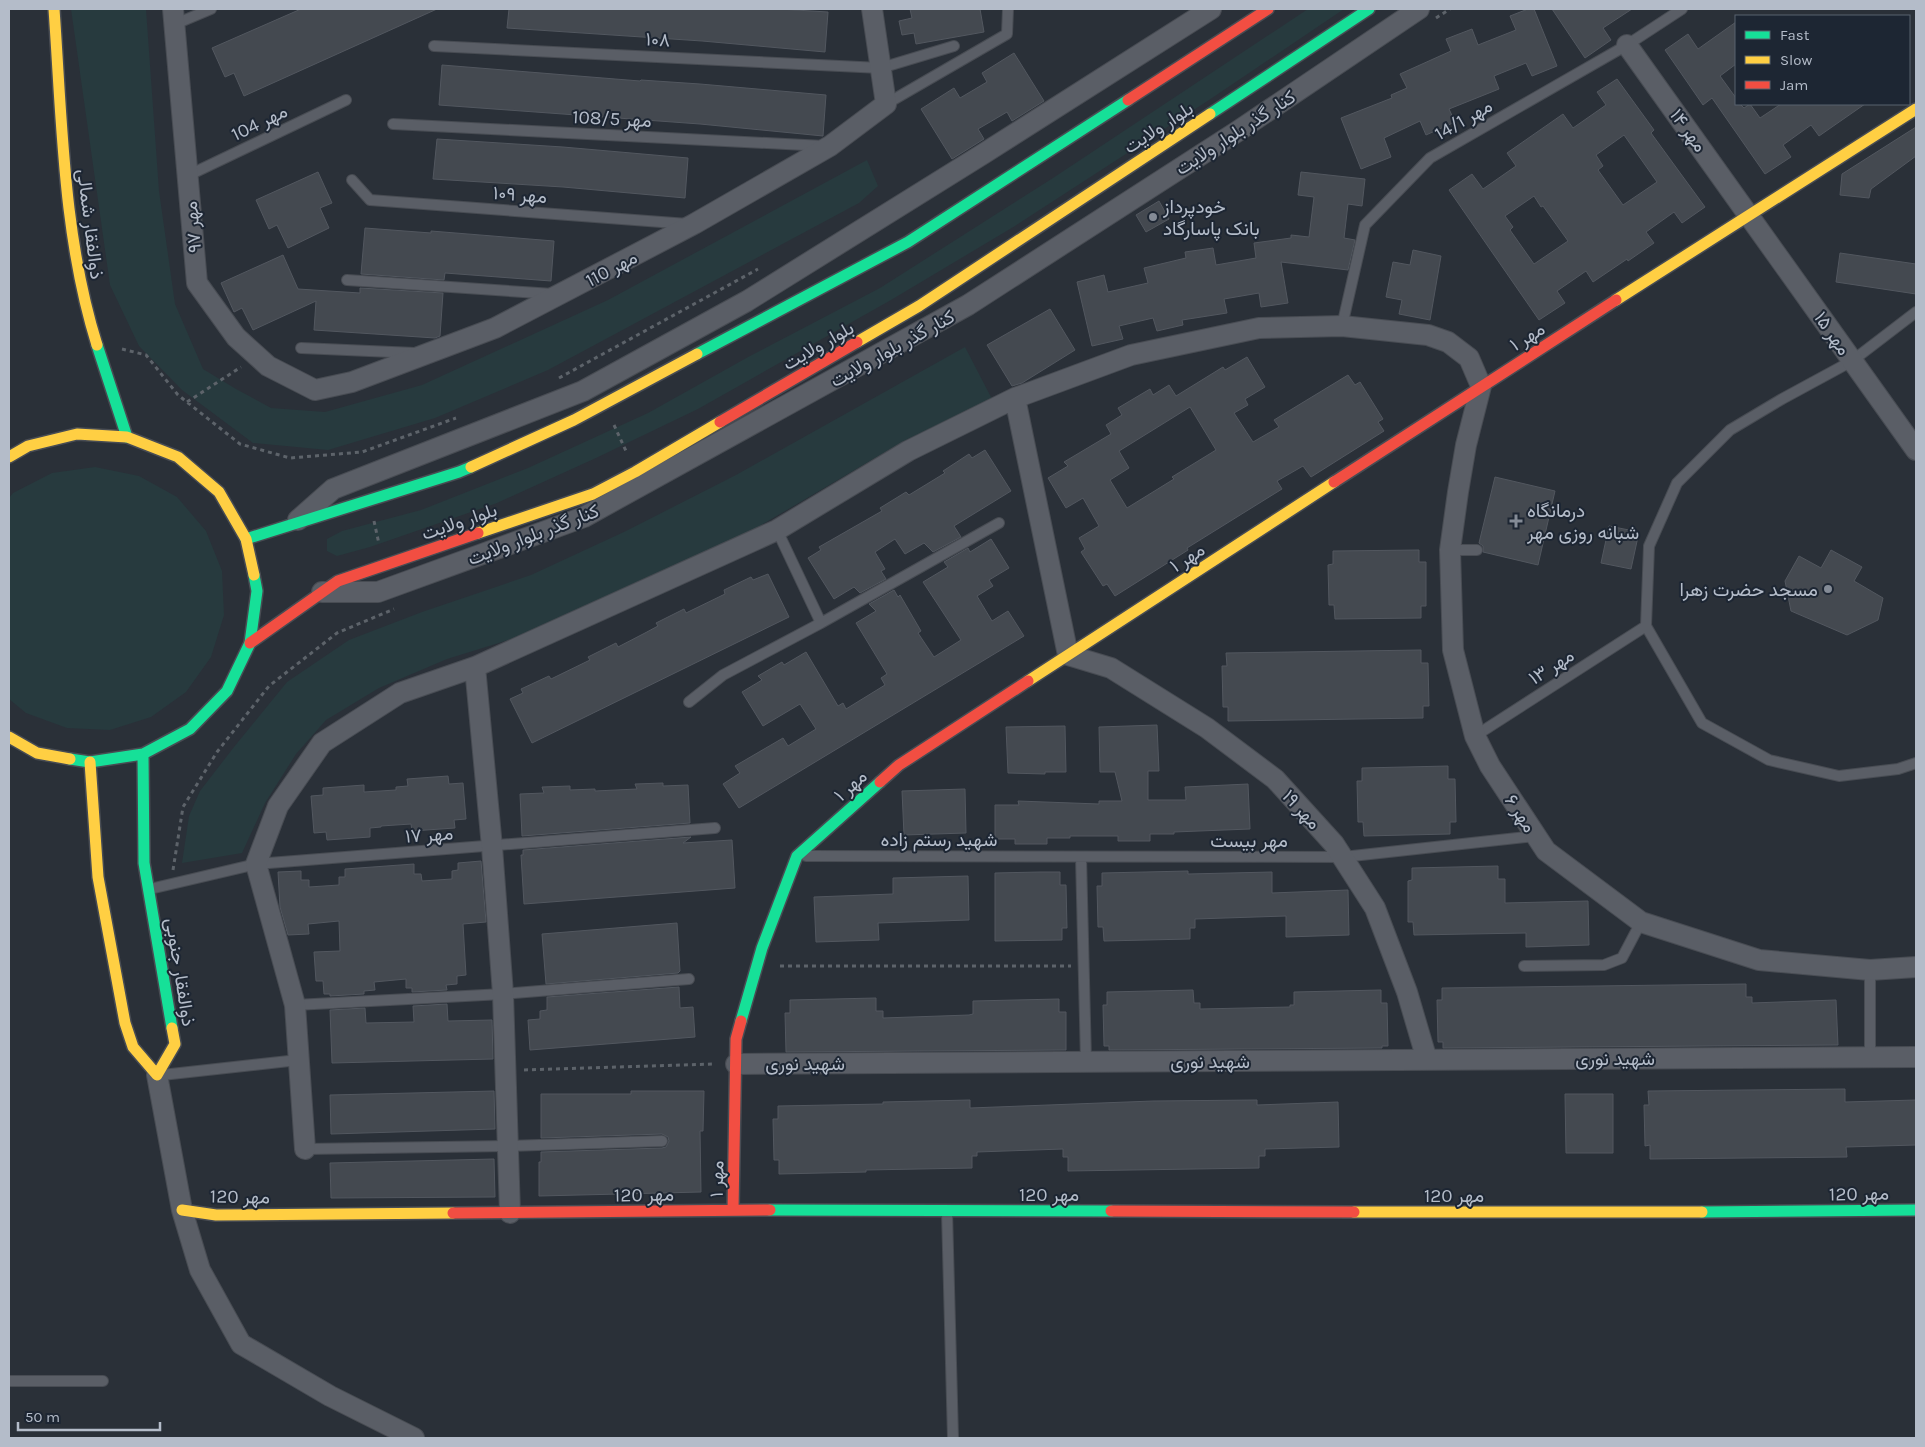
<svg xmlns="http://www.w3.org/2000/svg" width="1925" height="1447" viewBox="0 0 1925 1447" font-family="Karla,Vazirmatn,sans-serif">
<rect width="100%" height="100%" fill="#2a3038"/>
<path fill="#273a3e" d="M71 9H146L159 191 175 304 203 369 236 389 271 408 325 412 422 385 608 300 867 160 878 186 859 203 548 370 435 418 328 450 253 443 182 390 139 346 110 285Z
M1308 9H1344L1209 100 1015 226 891 300 698 409 596 458 497 503 370 547 337 556 327 551V539L342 531 421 510 528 468 648 413 750 356 880 288 1053 178Z
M965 347 992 399 904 441 746 534 531 633 447 659 379 688 326 720 296 754 265 803 242 853 182 863 189 816 200 791 234 747 287 682 349 640 422 612 531 575 626 531 736 475Z
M95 467 139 476 177 497 206 531 222 571 224 615 211 657 186 692 151 717 110 730 67 728 26 713 9 699V498L13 493 52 473Z"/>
<path fill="#444950" stroke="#52575f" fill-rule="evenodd" d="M301 9H437L244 96 234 73 225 77 212 48Z
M509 9H779L828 12 825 52 702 41 507 28Z
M910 9H980L984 32 916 44 914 33 902 35 899 21 912 18Z
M1528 9H1534L1557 66 1532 76 1526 63 1494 76 1499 89 1449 109 1455 122 1426 135 1420 121 1384 138 1391 157 1361 169 1341 118 1392 98 1391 95 1407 88 1400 74 1451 51 1446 39 1472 29 1478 45 1516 30 1510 16Z
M1552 9H1632L1603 28 1611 40 1585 58Z
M1736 22V64L1720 76 1736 98V104H1740L1744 108 1750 104 1760 118 1781 104H1865L1819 136 1811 125 1783 145 1791 157 1765 174 1712 98 1703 105 1665 50 1688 34 1698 49Z
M1014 53 1044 101 1012 121 1007 112 978 129 984 139 952 159 921 109 954 88 960 98 987 82 982 73Z
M442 65 640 81 641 80 700 84 826 95 823 136 700 124 439 105Z
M1617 79 1654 130 1651 133 1705 207 1682 223 1674 212 1646 232 1654 243 1628 261 1627 259 1593 282 1586 271 1557 291 1565 303 1539 320 1449 190 1472 174 1483 189 1516 166 1507 153 1563 114 1573 128 1606 105 1597 92ZM1624 135 1657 182 1623 205 1598 170 1603 166 1596 155ZM1534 196 1541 207 1543 206 1568 241 1534 264 1510 230 1513 227 1505 216Z
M1916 127V156L1871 189 1869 198 1840 195 1842 174Z
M437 139 563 147 688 158 685 198 563 187 433 179Z
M318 172 332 203 320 208 329 228 288 248 277 225 269 229 256 200Z
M1301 172 1365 179 1362 206 1348 204 1344 238 1355 240 1348 270 1281 262 1288 303 1261 307 1259 293 1224 299 1227 313 1182 320 1183 325 1157 331 1153 318 1119 326 1123 339 1092 346 1077 282 1104 275 1108 292 1148 283 1144 268 1186 258 1185 252 1213 248 1216 265 1256 258 1254 243 1291 238V235L1309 237 1314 197 1298 195Z
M1159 201 1169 219 1146 232 1136 215Z
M365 228 431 233V231L554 241 551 281 445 273 444 280 361 274Z
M1413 250 1441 256 1430 320 1399 314 1402 300 1386 297 1393 262 1410 265Z
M1840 253 1916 264V294L1836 282Z
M283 255 298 289 360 293V288L443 293 440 336 435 338 314 330 316 301 253 330 242 308 234 312 221 283Z
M1050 309 1075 350 1022 383 1012 386 987 345Z
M1247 357 1265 387 1245 399 1248 405 1234 413 1253 442 1279 427 1274 420 1348 375 1355 385 1360 382 1383 419 1378 422 1384 431 1311 477 1303 466 1277 481 1282 489 1187 548 1188 550 1115 596 1107 584 1103 586 1081 552 1085 549 1079 538 1099 526 1083 498 1066 508 1048 478 1068 466 1064 462 1111 434 1106 425 1122 415 1118 408 1150 389 1153 395 1169 385 1176 396 1223 367 1225 370ZM1190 407 1216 450 1172 477 1174 479 1127 508 1110 480 1129 468 1119 451Z
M985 450 1011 491 954 526 961 537 933 552 924 543 905 554 895 539 875 552 885 569 881 571 886 579 860 593 854 587 834 599 808 558 821 550 819 547 882 511 880 508 906 492 909 495 945 473 943 471 969 454 972 458Z
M1495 477 1555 491 1538 565 1483 552V546L1479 543Z
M1609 526 1639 532 1631 569 1601 563Z
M991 539 1009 568 989 580 993 586 977 596 992 621 1008 611 1024 636 739 808 723 784 740 773 735 766 783 738 788 746 816 729 800 704 763 726 742 692 762 680 758 676 782 662 784 665 806 652 838 706 843 703 846 709 885 685 881 678 887 674 856 623 876 611 869 604 894 590 898 597 900 595 921 631 918 633 934 657 961 640 923 582 948 567 944 562 968 548 970 552Z
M1419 550V562H1426V606H1421V618L1335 619 1334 605H1329L1328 565 1333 564V551Z
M1831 550 1862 567 1854 581 1883 598 1878 620 1847 635 1791 611 1785 581 1799 556 1821 568Z
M768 574 789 617 532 743 510 699 523 693 521 689 549 676 551 679 590 660 588 657 616 643 618 647 645 633 658 626 656 623 684 609 686 613 725 594 724 590 751 577 753 580Z
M1421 650V663H1428L1429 706H1423V718L1228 721V707H1223L1222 666H1227L1226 653Z
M1157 725 1159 771H1148V800H1186L1185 787 1248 784 1250 829 1174 832V834H1150V841H1118V836H1070V838H1047V844H1015V839H995V805H1019L1018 801 1099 804V801H1122L1115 772H1100L1099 727Z
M1065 726 1066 772H1045V774L1008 773 1006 727Z
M1448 766V779H1455L1456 822H1450V834L1364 836 1363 822H1358L1357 781H1362V768Z
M448 776 449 784 463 783 466 819 454 820 455 828 412 831 411 824 381 826V827L370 828V837L327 840 326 832 314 833 311 796 323 795V788L364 785V792L396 790V787L408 786 407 779Z
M663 783V786L688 785 690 823 522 836 520 794 544 793 542 787 570 786V790L595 789V791L637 789 635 784Z
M965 789 966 833 904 835 902 791Z
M691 837 683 843 732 840 735 888 524 904 521 855H523V850Z
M481 861 486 922 463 924 466 975 457 976V984L446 985 447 990 412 992V988H406V979L374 982 375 990 364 991V994L330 996V994H324L323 981H316L314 952 340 951 339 921 308 924 309 934 288 935 280 907 278 872 301 871V880H309V887L339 885V877H345V869L414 864V874H421L422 881 452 879V871L458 870V863Z
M1498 866V879H1505V903L1588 901 1589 945 1526 947V933L1414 935 1413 922H1408V881L1412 880V868Z
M1188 871V874L1272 872V893L1348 890 1349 935 1286 937V916L1195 919V928H1190V939L1104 941 1103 927H1098L1097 886H1102V873Z
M1040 872H1060V885H1066L1067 928H1062V940L995 941V873Z
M968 876 969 920 878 923 879 940 816 942 814 897 893 894V878Z
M677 923 680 971 678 973 546 984 542 934Z
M1746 984V997H1752V1003L1836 1000 1838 1045 1443 1048V1042H1438L1437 1000H1442V988Z
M679 987 680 1008 693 1007 695 1037 530 1050 528 1020 540 1019V1011L547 1010V997Z
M1193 990 1194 1003H1200V1009L1290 1007V1005H1294V992L1381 990V1003H1387L1388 1046H1382V1048L1109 1050V1046H1104L1103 1005H1107V992Z
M876 998V1011H883V1018L969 1015 973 1014V1001L1059 999V1012H1066V1050L786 1052 785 1013H790V1000Z
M447 1004 448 1021 492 1020 493 1059 332 1063 330 1010 365 1008 366 1023 414 1022 413 1006Z
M1845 1089V1102L1916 1100V1145L1846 1147 1847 1157 1650 1159V1145L1645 1146 1644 1105H1649L1648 1091Z
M494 1091 495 1129 331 1134 330 1095Z
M631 1091H704L703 1131H700L701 1192 539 1196V1162H541V1152L662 1148 666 1147 669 1141 668 1137 662 1134 541 1138V1094H631Z
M1565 1094H1613V1153H1566Z
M970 1100V1108L1153 1101 1257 1100V1105L1338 1102 1339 1147 1265 1149V1156H1259V1168L1068 1171V1157H1063V1149L977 1152V1156H972V1168L866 1170V1172L779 1174V1160H774L773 1119H778V1106L883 1104V1102Z
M494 1159 495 1197 331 1198 330 1163Z"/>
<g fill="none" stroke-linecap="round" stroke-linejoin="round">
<defs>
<path id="lane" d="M173 25 211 9
M434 46 881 68 954 46
M886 104 1007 34 1008 9
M393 124 824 146
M187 176 346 100
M352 180 370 200 688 224
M347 280 553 294
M1916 312 1852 361 1782 399 1730 430 1677 483 1649 546 1646 626 1702 723 1769 760 1839 776 1898 769 1916 763
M1342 326 1365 225 1430 158 1627 45 1682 9
M301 348 415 353
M777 530 821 623
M1450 550H1477
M689 702 723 675 821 623 999 523
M1475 736 1646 626
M806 856 1343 857 1535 836
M1081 857 1086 1061
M150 889 256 864 715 828
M1524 966 1604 965 1622 958 1641 922
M1870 970V1057
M295 1005 503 994 689 979
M162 1075 298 1060
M305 1149 507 1146 662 1141
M947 1212 953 1438
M9 1381H103"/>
<path id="street" d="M173 9 197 283 236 337 268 366 315 390 352 382 495 328 694 224 830 146 886 104 872 9
M1627 45 1916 450
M1015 398 1068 655 1111 668 1207 728 1275 779 1334 844 1375 908 1407 992 1427 1060
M298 520 333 489 583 391 747 301 983 154 1211 9
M322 592H378L584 517 968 305 1238 131 1419 9
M475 667 492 847 503 994 510 1213
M736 1064 1916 1057
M157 1075 182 1210 200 1270 241 1344 330 1396 414 1438
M305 1149 295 1005 256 864 278 806 322 743 400 693 475 667 777 530 908 451 1015 398 1131 355 1259 328 1342 326 1428 335 1448 342 1469 358 1481 386 1466 445 1458 492 1450 550 1453 650 1475 736 1490 766 1546 851 1641 922 1759 960 1870 970 1916 967"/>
<path id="fast" d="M1210 114 1369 9
M97 345 127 437
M697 354 908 242 1128 100
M246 539 459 472 471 467
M143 754 144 863 172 1028
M70 759 90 762 143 754 190 729 227 691 250 643 257 591 254 575
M741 1021 762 948 797 856 880 782
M770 1210 1111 1211
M1702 1212 1916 1210"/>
<path id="slow" d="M54 9C62 121 63 237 97 345
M1616 300 1916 109
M857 342 919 306 1210 114
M9 457 28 446 77 434 127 437 178 457 219 492 246 539 254 575
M471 467 574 420 697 354
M478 533 593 494 635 472 720 422
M1028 681 1334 482
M9 737 37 753 70 759
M90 762 98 877 125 1023 133 1047 157 1075 175 1044 172 1028
M182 1210 216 1215 453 1213
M1354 1212H1702"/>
<path id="jam" d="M1128 100 1268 9
M720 422 857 342
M1334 482 1616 300
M250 643 338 581 478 533
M880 782 899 765 1028 681
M733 1210 736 1039 741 1021
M1111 1211 1354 1212
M453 1213 770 1210"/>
</defs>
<use href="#lane" stroke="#484c53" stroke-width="12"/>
<use href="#street" stroke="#484c53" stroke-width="22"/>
<use href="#fast" stroke="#484c53" stroke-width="14"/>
<use href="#slow" stroke="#484c53" stroke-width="14"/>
<use href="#jam" stroke="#484c53" stroke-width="14"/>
<path stroke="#5d636a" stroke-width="3" stroke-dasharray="4 4" stroke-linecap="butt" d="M1436 18 1450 9
M122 349 146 355 178 395 240 444 290 458 362 452 456 418
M559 378 758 269
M187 402 241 367
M614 425 626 451
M374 521 379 544
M173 870 183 807 217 752 269 686 337 633 394 609
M780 966H1071
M524 1070 713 1064"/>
<use href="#lane" stroke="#5a5e66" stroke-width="10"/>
<use href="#street" stroke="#5a5e66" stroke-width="20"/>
<use href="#fast" stroke="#16e098" stroke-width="11"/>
<use href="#slow" stroke="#ffcf43" stroke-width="11"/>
<use href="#jam" stroke="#f24e42" stroke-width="11"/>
</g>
<g fill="#848b96" stroke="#1d2633" stroke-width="2">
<circle cx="1153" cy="217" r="5"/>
<path d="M1513.5 513.5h5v5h5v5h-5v5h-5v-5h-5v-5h5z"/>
<circle cx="1828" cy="589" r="5"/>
</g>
<g text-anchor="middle" stroke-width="4" stroke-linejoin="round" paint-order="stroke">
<g font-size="19" fill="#b4bcc9" stroke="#1d2633">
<text transform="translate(658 39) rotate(3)" y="7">۱۰۸</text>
<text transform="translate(612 118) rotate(3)" y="7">مهر 108/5</text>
<text transform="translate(1463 119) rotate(-30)" y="7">مهر 14/1</text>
<text transform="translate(259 122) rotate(-26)" y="7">مهر 104</text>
<text transform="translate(1158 127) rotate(-33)" y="7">بلوار ولایت</text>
<text transform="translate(1689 130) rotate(54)" y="7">مهر ۱۴</text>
<text transform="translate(1235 132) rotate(-33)" y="7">کنار گذر بلوار ولایت</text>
<text transform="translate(520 194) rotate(4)" y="7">مهر ۱۰۹</text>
<text transform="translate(91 224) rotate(83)" y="7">ذوالفقار شمالی</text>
<text transform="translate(192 227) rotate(-95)" y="7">مهر ۹۷</text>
<text transform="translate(611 268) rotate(-28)" y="7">مهر 110</text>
<text transform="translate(1833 333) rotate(55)" y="7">مهر ۱۵</text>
<text transform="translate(1527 336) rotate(-32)" y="7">مهر ۱</text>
<text transform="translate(818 345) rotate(-30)" y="7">بلوار ولایت</text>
<text transform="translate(892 348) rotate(-29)" y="7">کنار گذر بلوار ولایت</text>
<text transform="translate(459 521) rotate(-19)" y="7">بلوار ولایت</text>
<text transform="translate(533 534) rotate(-21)" y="7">کنار گذر بلوار ولایت</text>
<text transform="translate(1187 557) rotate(-33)" y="7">مهر ۱</text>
<text transform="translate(1551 666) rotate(-33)" y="7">مهر ۱۳</text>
<text transform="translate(850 785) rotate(-42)" y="7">مهر ۱</text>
<text transform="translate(1302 809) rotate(47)" y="7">مهر ۱۹</text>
<text transform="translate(1521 813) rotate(57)" y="7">مهر ۶</text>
<text transform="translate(429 834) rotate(-4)" y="7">مهر ۱۷</text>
<text x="939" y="846">شهید رستم زاده</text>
<text x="1249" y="847">مهر بیست</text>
<text transform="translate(181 972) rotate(81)" y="7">ذوالفقار جنوبی</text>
<text x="1615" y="1065">شهید نوری</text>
<text x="1210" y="1068">شهید نوری</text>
<text x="805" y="1070">شهید نوری</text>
<text transform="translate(716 1179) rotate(-89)" y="7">مهر ۱</text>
<text transform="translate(1859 1193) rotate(-1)" y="7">مهر 120</text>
<text transform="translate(644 1194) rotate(-1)" y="7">مهر 120</text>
<text x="1049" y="1201">مهر 120</text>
<text x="1454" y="1202">مهر 120</text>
<text transform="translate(240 1196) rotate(1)" y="7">مهر 120</text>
</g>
<g font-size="19" fill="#b4bcc9" stroke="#1d2633" text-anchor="start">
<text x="1163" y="213">خودپرداز<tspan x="1163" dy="22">بانک پاسارگاد</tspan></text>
<text x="1527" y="517">درمانگاه<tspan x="1527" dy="22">شبانه روزی مهر</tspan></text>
<text x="1818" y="596" text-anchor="end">مسجد حضرت زهرا</text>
</g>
</g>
<rect width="1925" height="1447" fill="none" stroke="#b4bcc9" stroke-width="20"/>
<rect x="1735" y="15" width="175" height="90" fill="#1d2633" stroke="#59626f"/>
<rect x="1745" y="31" width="25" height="8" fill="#16e098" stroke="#59626f"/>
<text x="1780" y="40" font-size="15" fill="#b4bcc9">Fast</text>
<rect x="1745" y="56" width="25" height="8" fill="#ffcf43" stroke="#59626f"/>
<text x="1780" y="65" font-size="15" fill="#b4bcc9">Slow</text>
<rect x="1745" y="81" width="25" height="8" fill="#f24e42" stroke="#59626f"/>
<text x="1780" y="90" font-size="15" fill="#b4bcc9">Jam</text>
<path d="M18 1422v8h142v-8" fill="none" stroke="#b4bcc9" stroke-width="2.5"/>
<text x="25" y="1422" font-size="15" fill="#b4bcc9" stroke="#1d2633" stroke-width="4" paint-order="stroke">50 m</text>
</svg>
